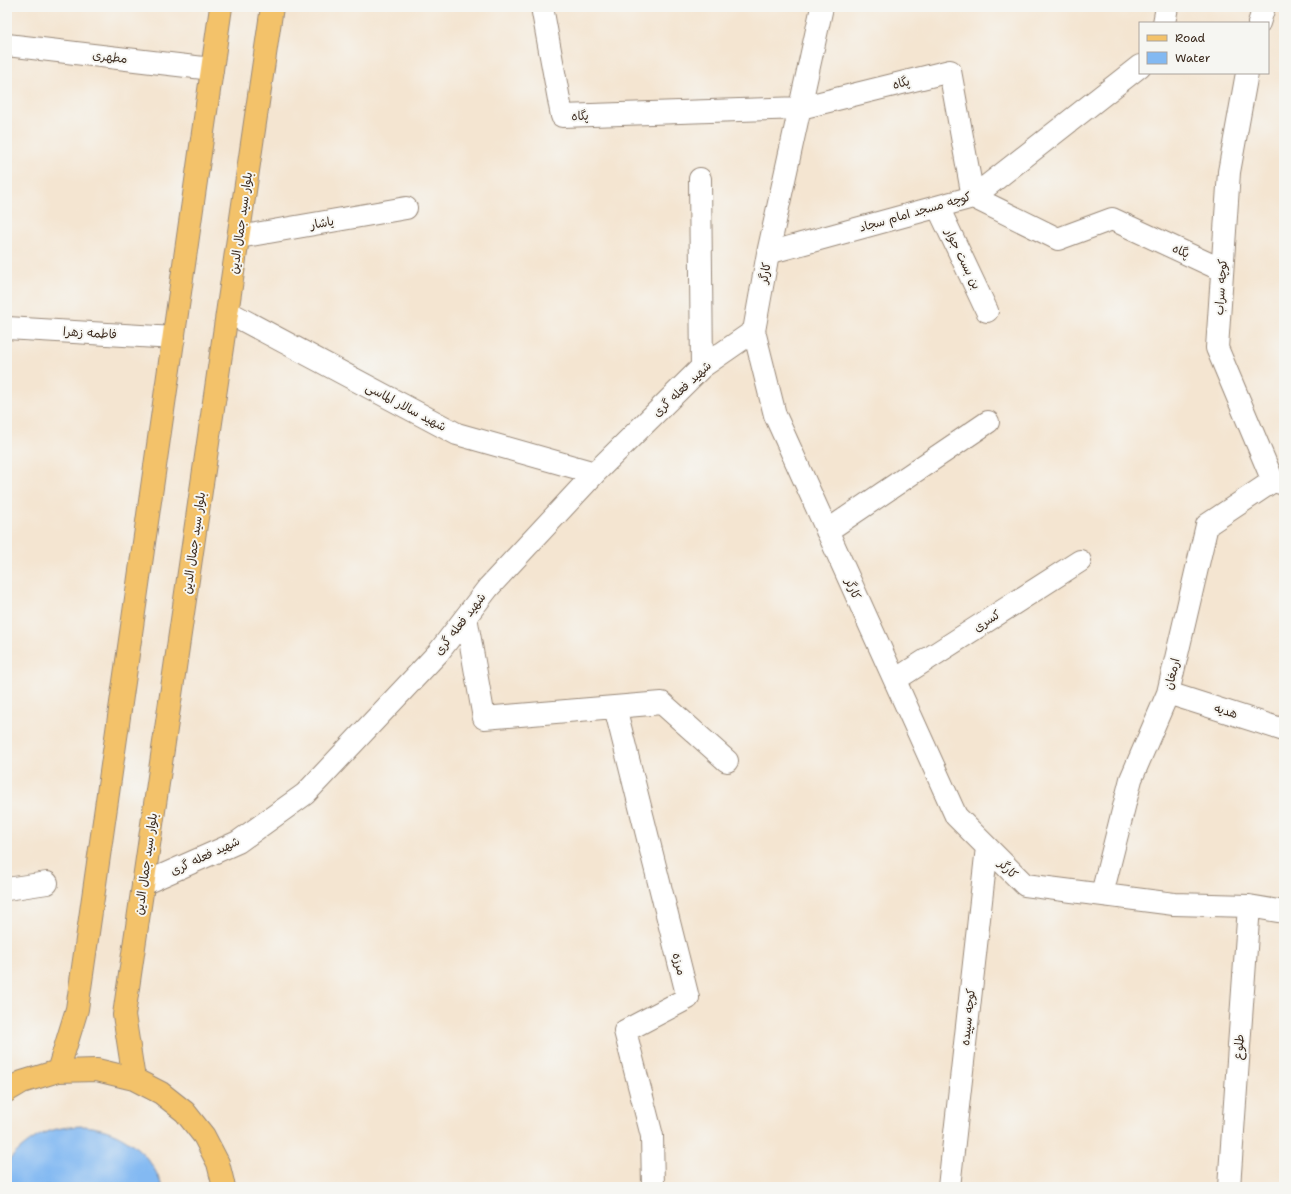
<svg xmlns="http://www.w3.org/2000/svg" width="1291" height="1194" viewBox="0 0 1291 1194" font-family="'Shantell Sans','Playpen Sans Arabic',sans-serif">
<rect width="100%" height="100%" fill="#f6f6f2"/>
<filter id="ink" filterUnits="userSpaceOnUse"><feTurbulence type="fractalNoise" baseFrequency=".025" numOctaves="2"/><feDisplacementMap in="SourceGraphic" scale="8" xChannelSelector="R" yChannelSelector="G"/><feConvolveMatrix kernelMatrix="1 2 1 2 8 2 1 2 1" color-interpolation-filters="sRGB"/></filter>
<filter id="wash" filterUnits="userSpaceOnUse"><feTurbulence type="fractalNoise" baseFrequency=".012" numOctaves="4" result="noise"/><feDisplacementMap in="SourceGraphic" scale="16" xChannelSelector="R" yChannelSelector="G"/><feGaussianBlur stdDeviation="0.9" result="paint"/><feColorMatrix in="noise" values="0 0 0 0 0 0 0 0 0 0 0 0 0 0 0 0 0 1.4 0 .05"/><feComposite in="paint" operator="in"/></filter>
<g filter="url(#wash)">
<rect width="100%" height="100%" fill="#f4e5d1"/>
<path fill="#83b9f2" stroke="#5f7288" d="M83 1126C89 1127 95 1127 101 1129 130 1136 154 1159 162 1187H7C7 1180 6 1172 7 1165 8 1160 14 1155 18 1151 39 1132 55 1127 83 1126Z"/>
</g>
<g filter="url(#ink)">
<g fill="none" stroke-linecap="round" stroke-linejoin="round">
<defs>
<path id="minor" d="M542 7 562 116 800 108 950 71 973 197 1058 239 1112 219 1222 270
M822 7 768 253 754 331 775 415 956 816 1025 885 1174 904 1249 906 1284 912
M1164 23 1167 7
M1259 23 1264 7
M7 45 212 69
M1247 73 1229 172 1217 348 1273 481 1284 484
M700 179 702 367
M938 207 987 311
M239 237 406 208
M768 253 973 197 1140 66
M228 312 457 434 595 473
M7 328 174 338
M827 531 988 422
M466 617 484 718 662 703 727 761
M895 680 1080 561
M1168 693 1284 730
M615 707 688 998 625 1031 652 1136 653 1187
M143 884 238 842 305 794 438 653 488 588 595 473 702 367 754 331
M7 889 47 883
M1102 894 1131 779 1168 693 1207 525 1273 481
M949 1187 987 847
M1229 1187 1249 906"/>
<path id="major" d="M58 1071 77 1009 221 7
M134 1079 124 1015 272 7
M7 1091 22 1082 58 1071 97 1070 134 1079 161 1093 185 1112 204 1136 218 1163 224 1187"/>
</defs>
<use href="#minor" stroke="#988878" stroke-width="24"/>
<use href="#major" stroke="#988878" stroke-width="24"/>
<use href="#minor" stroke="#fff" stroke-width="22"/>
<use href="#major" stroke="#f3c26a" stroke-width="22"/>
</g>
</g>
<g text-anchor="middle" stroke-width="4" stroke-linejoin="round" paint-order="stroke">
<g font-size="12" fill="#3b2a1e" stroke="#f6f6f2">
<text transform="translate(110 57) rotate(7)" y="4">مطهری</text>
<text transform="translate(901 83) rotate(-14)" y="4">پگاه</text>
<text transform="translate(580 116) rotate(-2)" y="4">پگاه</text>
<text transform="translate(915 212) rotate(-16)" y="4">کوچه مسجد امام سجاد</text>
<text transform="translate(241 223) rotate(-82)" y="4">بلوار سید جمال الدین</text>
<text transform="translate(322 223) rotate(-10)" y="4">یاشار</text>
<text transform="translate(1181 251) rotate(25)" y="4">پگاه</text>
<text transform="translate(963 259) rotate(64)" y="4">بن بست جوار</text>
<text transform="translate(765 273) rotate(-80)" y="4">کارگر</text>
<text transform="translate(1221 287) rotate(-86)" y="4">کوچه سراب</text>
<text transform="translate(90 333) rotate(3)" y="4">فاطمه زهرا</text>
<text transform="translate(682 389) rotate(-43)" y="4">شهید فعله گری</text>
<text transform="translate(406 407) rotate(28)" y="4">شهید سالار الماسی</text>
<text transform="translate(194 543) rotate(-82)" y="4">بلوار سید جمال الدین</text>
<text transform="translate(853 589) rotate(66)" y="4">کارگر</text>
<text transform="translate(987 621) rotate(-33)" y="4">کسری</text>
<text transform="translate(460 624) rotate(-52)" y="4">شهید فعله گری</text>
<text transform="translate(1172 674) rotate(-76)" y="4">ارمغان</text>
<text transform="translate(1226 711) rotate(18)" y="4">هدیه</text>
<text transform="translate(205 856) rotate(-25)" y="4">شهید فعله گری</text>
<text transform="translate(146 864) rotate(-82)" y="4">بلوار سید جمال الدین</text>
<text transform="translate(1008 869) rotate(45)" y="4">کارگر</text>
<text transform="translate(679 964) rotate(76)" y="4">مرزه</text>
<text transform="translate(968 1017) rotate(-84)" y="4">کوچه سپیده</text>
<text transform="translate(1239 1047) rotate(-86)" y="4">طلوع</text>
</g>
</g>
<rect width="1291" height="1194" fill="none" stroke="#f6f6f2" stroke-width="24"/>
<rect x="1139" y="22" width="130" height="52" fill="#f6f6f2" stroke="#aba49d"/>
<rect x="1147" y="35" width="20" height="6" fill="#f3c26a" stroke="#aba49d"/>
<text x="1175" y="42" font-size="12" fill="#3b2a1e">Road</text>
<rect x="1147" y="52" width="20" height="12" fill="#83b9f2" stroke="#aba49d"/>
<text x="1175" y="62" font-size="12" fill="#3b2a1e">Water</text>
</svg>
